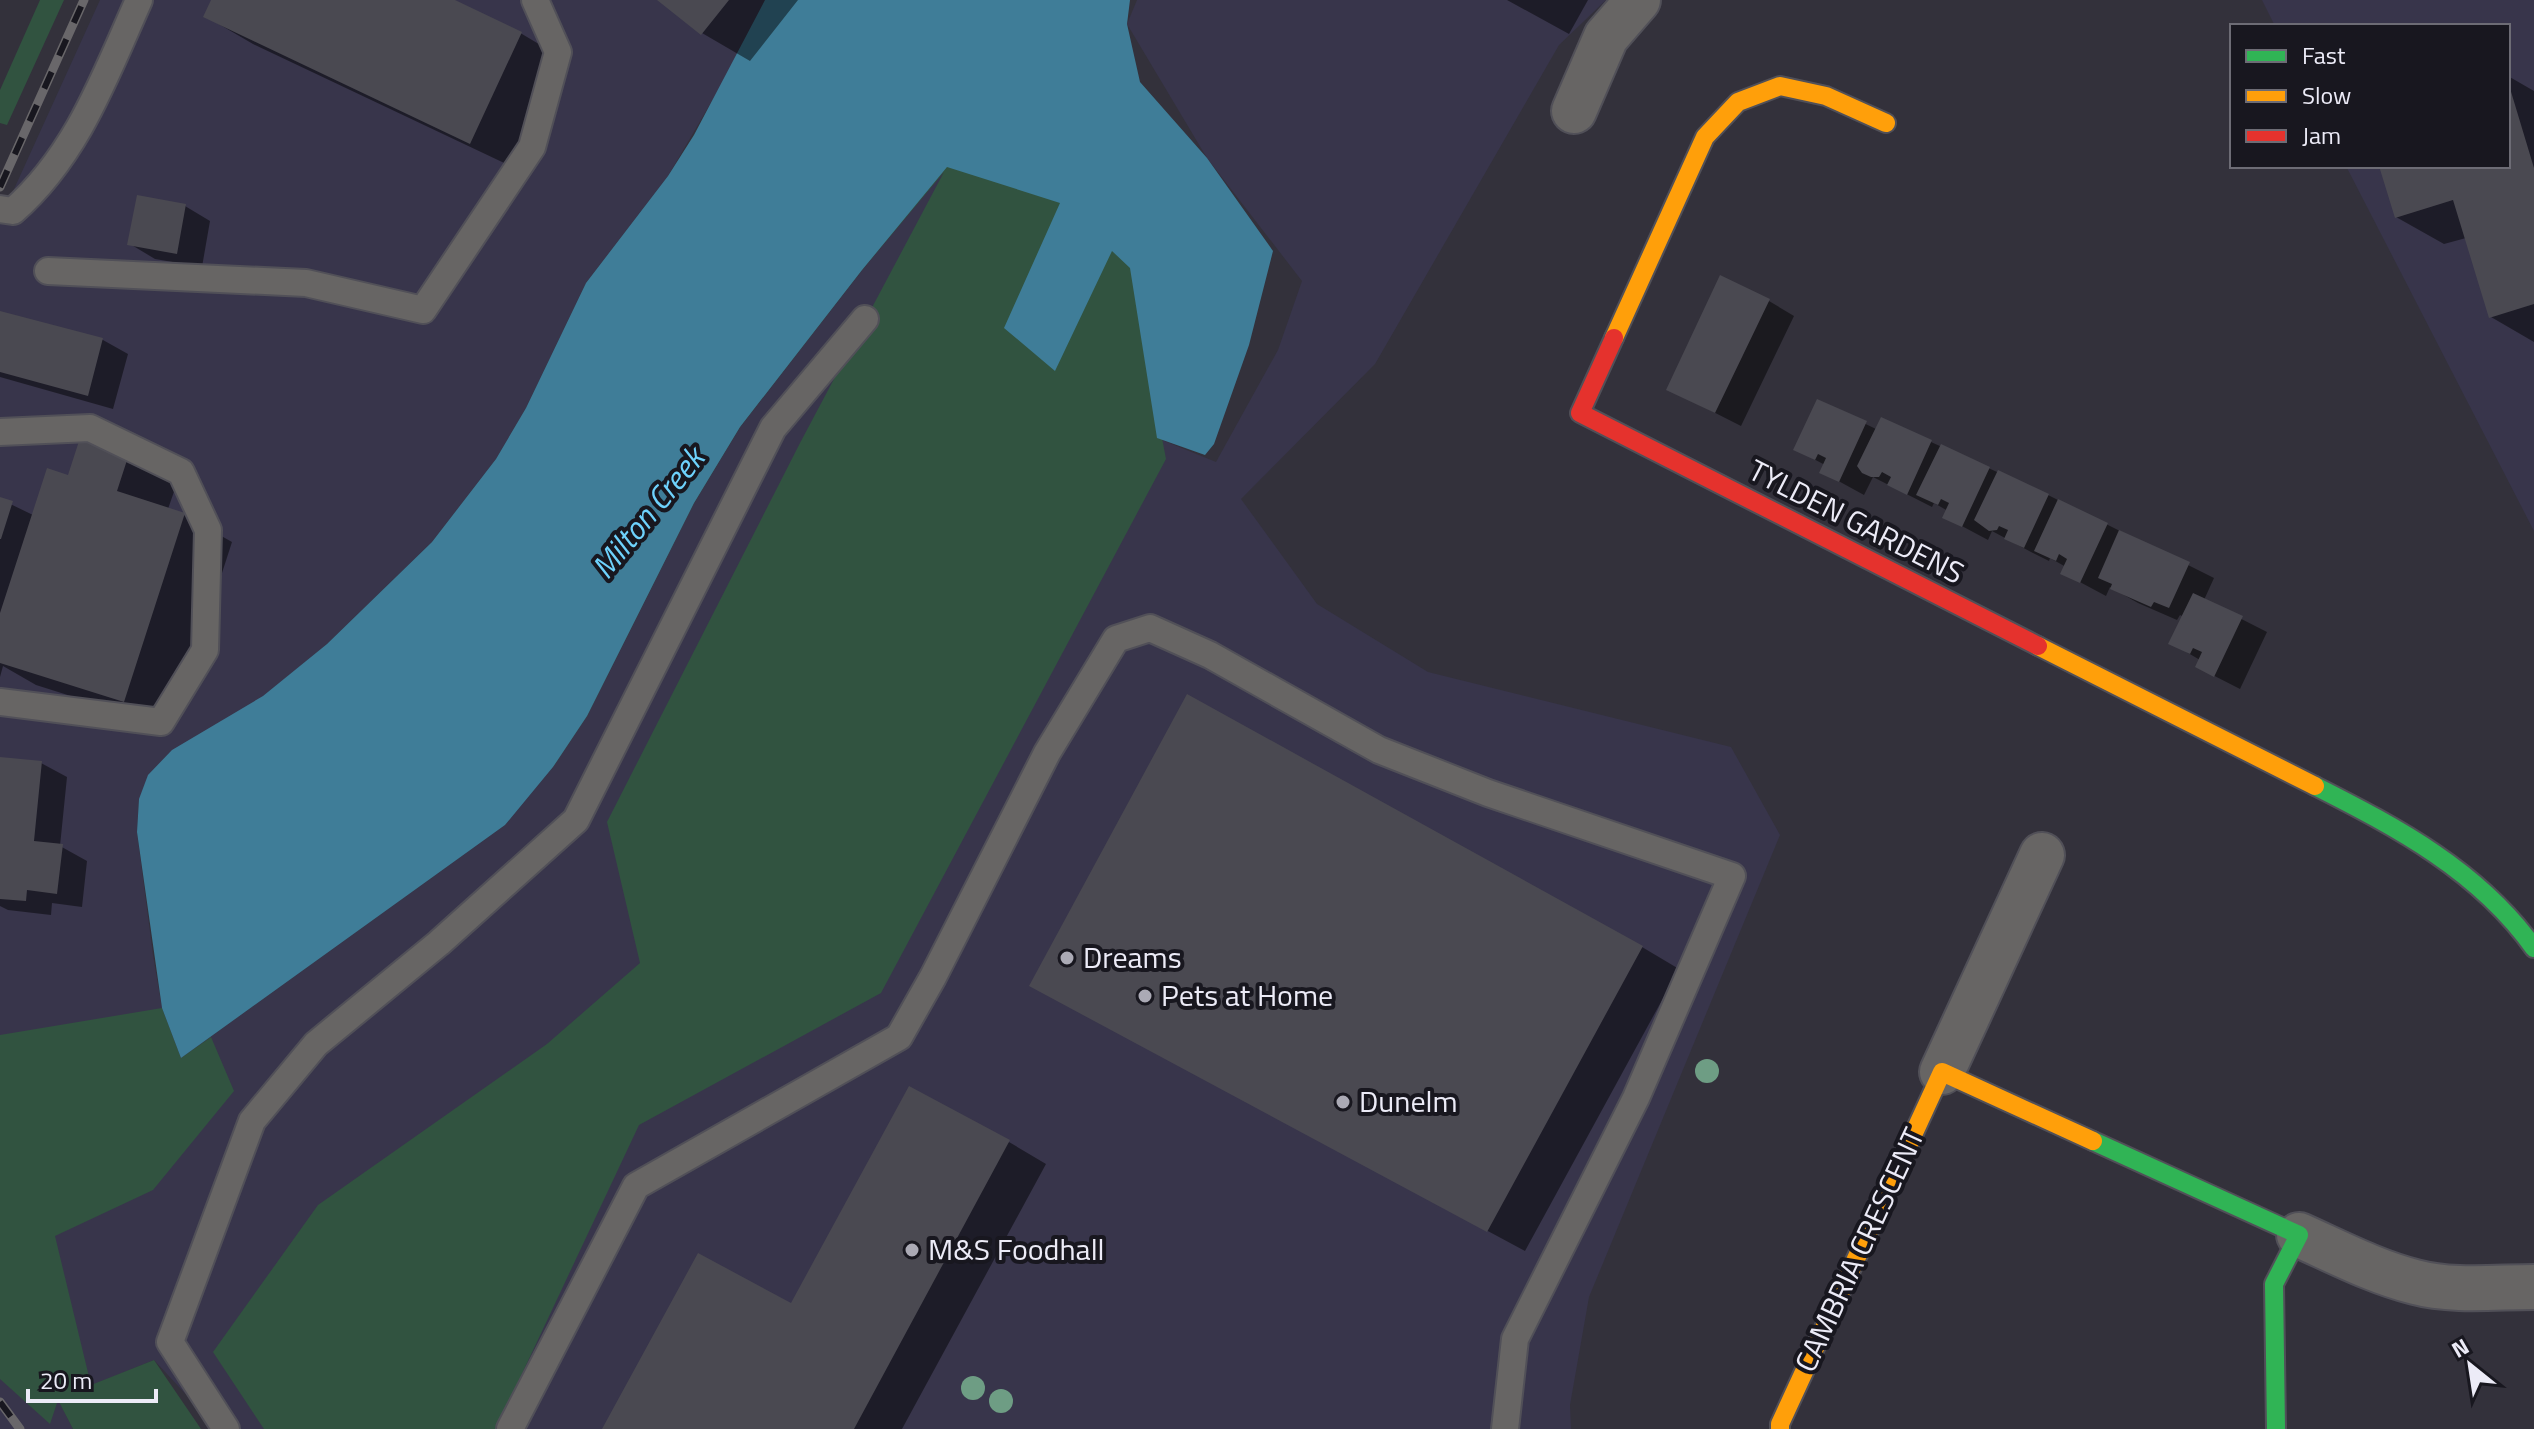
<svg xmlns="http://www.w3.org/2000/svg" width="2534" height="1429" viewBox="0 0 2534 1429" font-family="'Titillium Web',sans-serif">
<rect width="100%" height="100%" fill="#33313b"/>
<path fill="#38354b" d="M100 0H771L668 176 586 283 526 408 496 459 432 542 327 644 139 799 137 832 153 955 162 1008 181 1058 505 825 553 767 694 503 740 427 862 270 947 167 1157 438 1216 462 1278 350 1302 281 1207 158 1127 24 1137 0H1606L1559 45 1375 364 1241 499 1317 604 1428 672 1731 747 1780 835 1589 1297 1570 1405 1571 1429H218L154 1360 58 1399 73 1429H0V220Z
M2262 0H2534V531L2346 166H2508V26H2275Z"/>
<path fill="#315340" d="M40 0H64L7 125 0 123V90Z
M984 152 1150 230 1159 422 1166 459 881 993 639 1125 496 1429H264L213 1352 318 1205 547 1044 640 963 607 822 800 443 944 172 862 270 740 427 694 503 587 716 553 767 593 615 940 165Z
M162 1008 181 1058 211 1037 234 1091 153 1190 55 1236 91 1385 154 1360 201 1429H73L58 1400 50 1424 0 1379V1035Z"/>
<path fill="#3f7d98" d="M765 0H1130L1127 24 1140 82 1207 158 1273 251 1249 345 1214 444 1205 455 1157 438 1130 268 1112 251 1055 371 1004 328 1060 203 947 167 862 270 740 427 694 503 587 716 553 767 505 825 181 1058 162 1008 137 832 139 799 148 775 172 750 263 696 327 644 432 542 496 459 526 408 586 283 668 176 694 135Z"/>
<path fill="#0007" d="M213 0H450L522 34 569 62 519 170 253 44 205 16Z
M661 0H798L750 61 702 33Z
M1507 0H1588L1569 34Z
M2508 76 2534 91V342L2491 317 2466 238 2444 244 2396 217 2381 166H2508Z
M185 206 210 221 202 267 155 259 130 244Z
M1769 301 1794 316 1741 426 1668 389Z
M0 313 103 340 128 354 113 409 0 377Z
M1818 401 1876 429 1931 442 2048 495 2214 578 2204 600 2267 632 2240 689 2197 667 2200 660 2171 643 2184 617 2180 615 2177 620 2138 603 2110 587 2106 596 2063 573 2066 567 2050 558 2049 561 2031 552 1992 531 1988 540 1945 517 1948 511 1934 503 1932 507 1873 477 1864 495 1822 472 1825 465 1795 449Z
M129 455 177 483 168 509 184 515 232 542 172 728 36 685 3 666 0 677V499L33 515 70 478Z
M0 759 41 763 67 777 60 846 87 861 82 907 52 903 51 915 8 910 0 906Z
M1642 947 1679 969 1525 1251 1069 1006Z
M1009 1142 1046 1164 902 1429H604L792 1305Z"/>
<path fill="#4a4951" d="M211 0H455L522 32 470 144 203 17Z
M657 0H729L701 35Z
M2509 85 2534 168V304L2489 318 2453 200 2395 218 2379 166H2508Z
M137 195 186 204 177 254 127 245Z
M1720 275 1770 299 1715 413 1666 390Z
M0 311 103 338 88 396 0 372Z
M1817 399 1867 421 1839 482 1819 473 1826 458 1818 454 1815 460 1793 450Z
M1881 417 1932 440 1907 495 1887 485 1891 477 1882 472 1879 477H1871L1862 473 1857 466Z
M80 438 129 454 117 491 185 513 124 702 0 663V613L47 468 68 475Z
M1941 444 1990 467 1962 527 1942 518 1949 503 1941 499 1938 505 1916 495Z
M1998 470 2049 494 2024 548 2004 539 2008 530 1999 526 1997 530 1989 531 1974 520Z
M0 497 13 501 1 539H0Z
M2058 499 2108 523 2080 583 2060 574 2067 559 2059 554 2056 561 2034 551Z
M2119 530 2190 562 2169 608 2154 602 2151 607 2110 589 2112 584 2098 578Z
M2193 593 2243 616 2214 677 2195 667 2202 652 2193 648 2190 654 2168 644Z
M1187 694 1643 946 1487 1232 1029 986Z
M0 757 42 761 34 841 63 844 57 894 27 890 26 901 0 899Z
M909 1086 1010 1140 854 1429H602L698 1253 791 1303Z"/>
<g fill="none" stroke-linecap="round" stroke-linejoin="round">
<defs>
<path id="lane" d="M0 209 13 211C77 155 105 76 139 0
M48 271 306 283 423 310 532 147 558 52 535 0
M0 432 90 428 181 472 208 530 205 650 161 722 0 702
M226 1429 170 1342 252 1121 316 1044 439 943 576 820 773 428 865 319
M510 1429 636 1186 899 1037 933 977 1047 753 1116 639 1150 628 1210 655 1379 750 1488 793 1732 876 1636 1098 1515 1339 1505 1429"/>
<path id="street" d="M1574 111 1606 37 1638 0
M1942 1072 2042 855
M2299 1235C2337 1252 2375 1272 2415 1282 2452 1292 2496 1287 2534 1287"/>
<path id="fast" d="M2315 786C2398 828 2479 871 2534 948
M2093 1141 2299 1235 2274 1284 2276 1429"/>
<path id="slow" d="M1614 338 1705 137 1738 102 1780 86 1826 96 1886 123
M2038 646 2315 786
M1780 1429V1424L1942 1072 2093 1141"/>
<path id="jam" d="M1614 338 1580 413 2038 646"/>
</defs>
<use href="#lane" stroke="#515058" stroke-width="30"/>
<use href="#street" stroke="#515058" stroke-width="48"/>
<use href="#fast" stroke="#515058" stroke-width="22"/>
<use href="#slow" stroke="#515058" stroke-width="22"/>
<use href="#jam" stroke="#515058" stroke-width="22"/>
<use href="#lane" stroke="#676564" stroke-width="26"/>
<use href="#street" stroke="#676564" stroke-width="44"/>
<use href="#fast" stroke="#30b455" stroke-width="18"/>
<use href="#slow" stroke="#ff9f0a" stroke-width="18"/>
<use href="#jam" stroke="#e5322d" stroke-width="18"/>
<defs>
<path id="rail" d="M0 187 84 0
M0 1402 20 1429"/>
</defs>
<use href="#rail" stroke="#69676a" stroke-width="9"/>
<use href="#rail" stroke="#18171f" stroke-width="6" stroke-dasharray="18" stroke-linecap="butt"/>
</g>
<g fill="#6e9d84">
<circle cx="1707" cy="1071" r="12"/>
<circle cx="973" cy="1388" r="12"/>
<circle cx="1001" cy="1401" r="12"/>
</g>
<g fill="#abaab5" stroke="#18171f" stroke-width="3">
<circle cx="1067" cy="958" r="8"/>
<circle cx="1145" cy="996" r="8"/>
<circle cx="1343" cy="1102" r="8"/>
<circle cx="912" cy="1250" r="8"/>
</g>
<g text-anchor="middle" stroke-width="8" stroke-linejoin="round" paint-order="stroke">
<g font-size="30" fill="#ecebf7" stroke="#18171f">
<text transform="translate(1856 522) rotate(27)" y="10">TYLDEN GARDENS</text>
<text transform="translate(1860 1250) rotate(-65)" y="10">CAMBRIA CRESCENT</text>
</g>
<g font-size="30" fill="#ecebf7" stroke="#18171f" text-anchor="start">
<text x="1083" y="968">Dreams</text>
<text x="1161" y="1006">Pets at Home</text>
<text x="1359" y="1112">Dunelm</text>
<text x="928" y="1260">M&amp;S Foodhall</text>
</g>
<g font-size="32" font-style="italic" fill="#6ed2fc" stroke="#18171f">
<text transform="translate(648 513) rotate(-51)" y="11">Milton Creek</text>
</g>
</g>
<rect x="2230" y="24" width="280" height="144" fill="#18171f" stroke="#6d6c75" stroke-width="2"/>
<rect x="2246" y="50" width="40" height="12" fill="#30b455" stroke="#6d6c75" stroke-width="2"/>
<text x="2302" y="64" font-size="24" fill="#ecebf7">Fast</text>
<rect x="2246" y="90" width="40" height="12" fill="#ff9f0a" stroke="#6d6c75" stroke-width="2"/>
<text x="2302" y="104" font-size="24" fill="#ecebf7">Slow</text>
<rect x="2246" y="130" width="40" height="12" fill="#e5322d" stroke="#6d6c75" stroke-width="2"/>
<text x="2302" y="144" font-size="24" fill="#ecebf7">Jam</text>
<g transform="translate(2470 1365) rotate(330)" stroke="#18171f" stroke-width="6" paint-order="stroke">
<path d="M0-6L14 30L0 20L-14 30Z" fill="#ecebf7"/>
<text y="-12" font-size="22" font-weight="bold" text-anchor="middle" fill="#ecebf7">N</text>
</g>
<path d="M28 1389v12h128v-12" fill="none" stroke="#ecebf7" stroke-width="4"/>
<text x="40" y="1389" font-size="24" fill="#ecebf7" stroke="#18171f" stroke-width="6" paint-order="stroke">20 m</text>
</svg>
